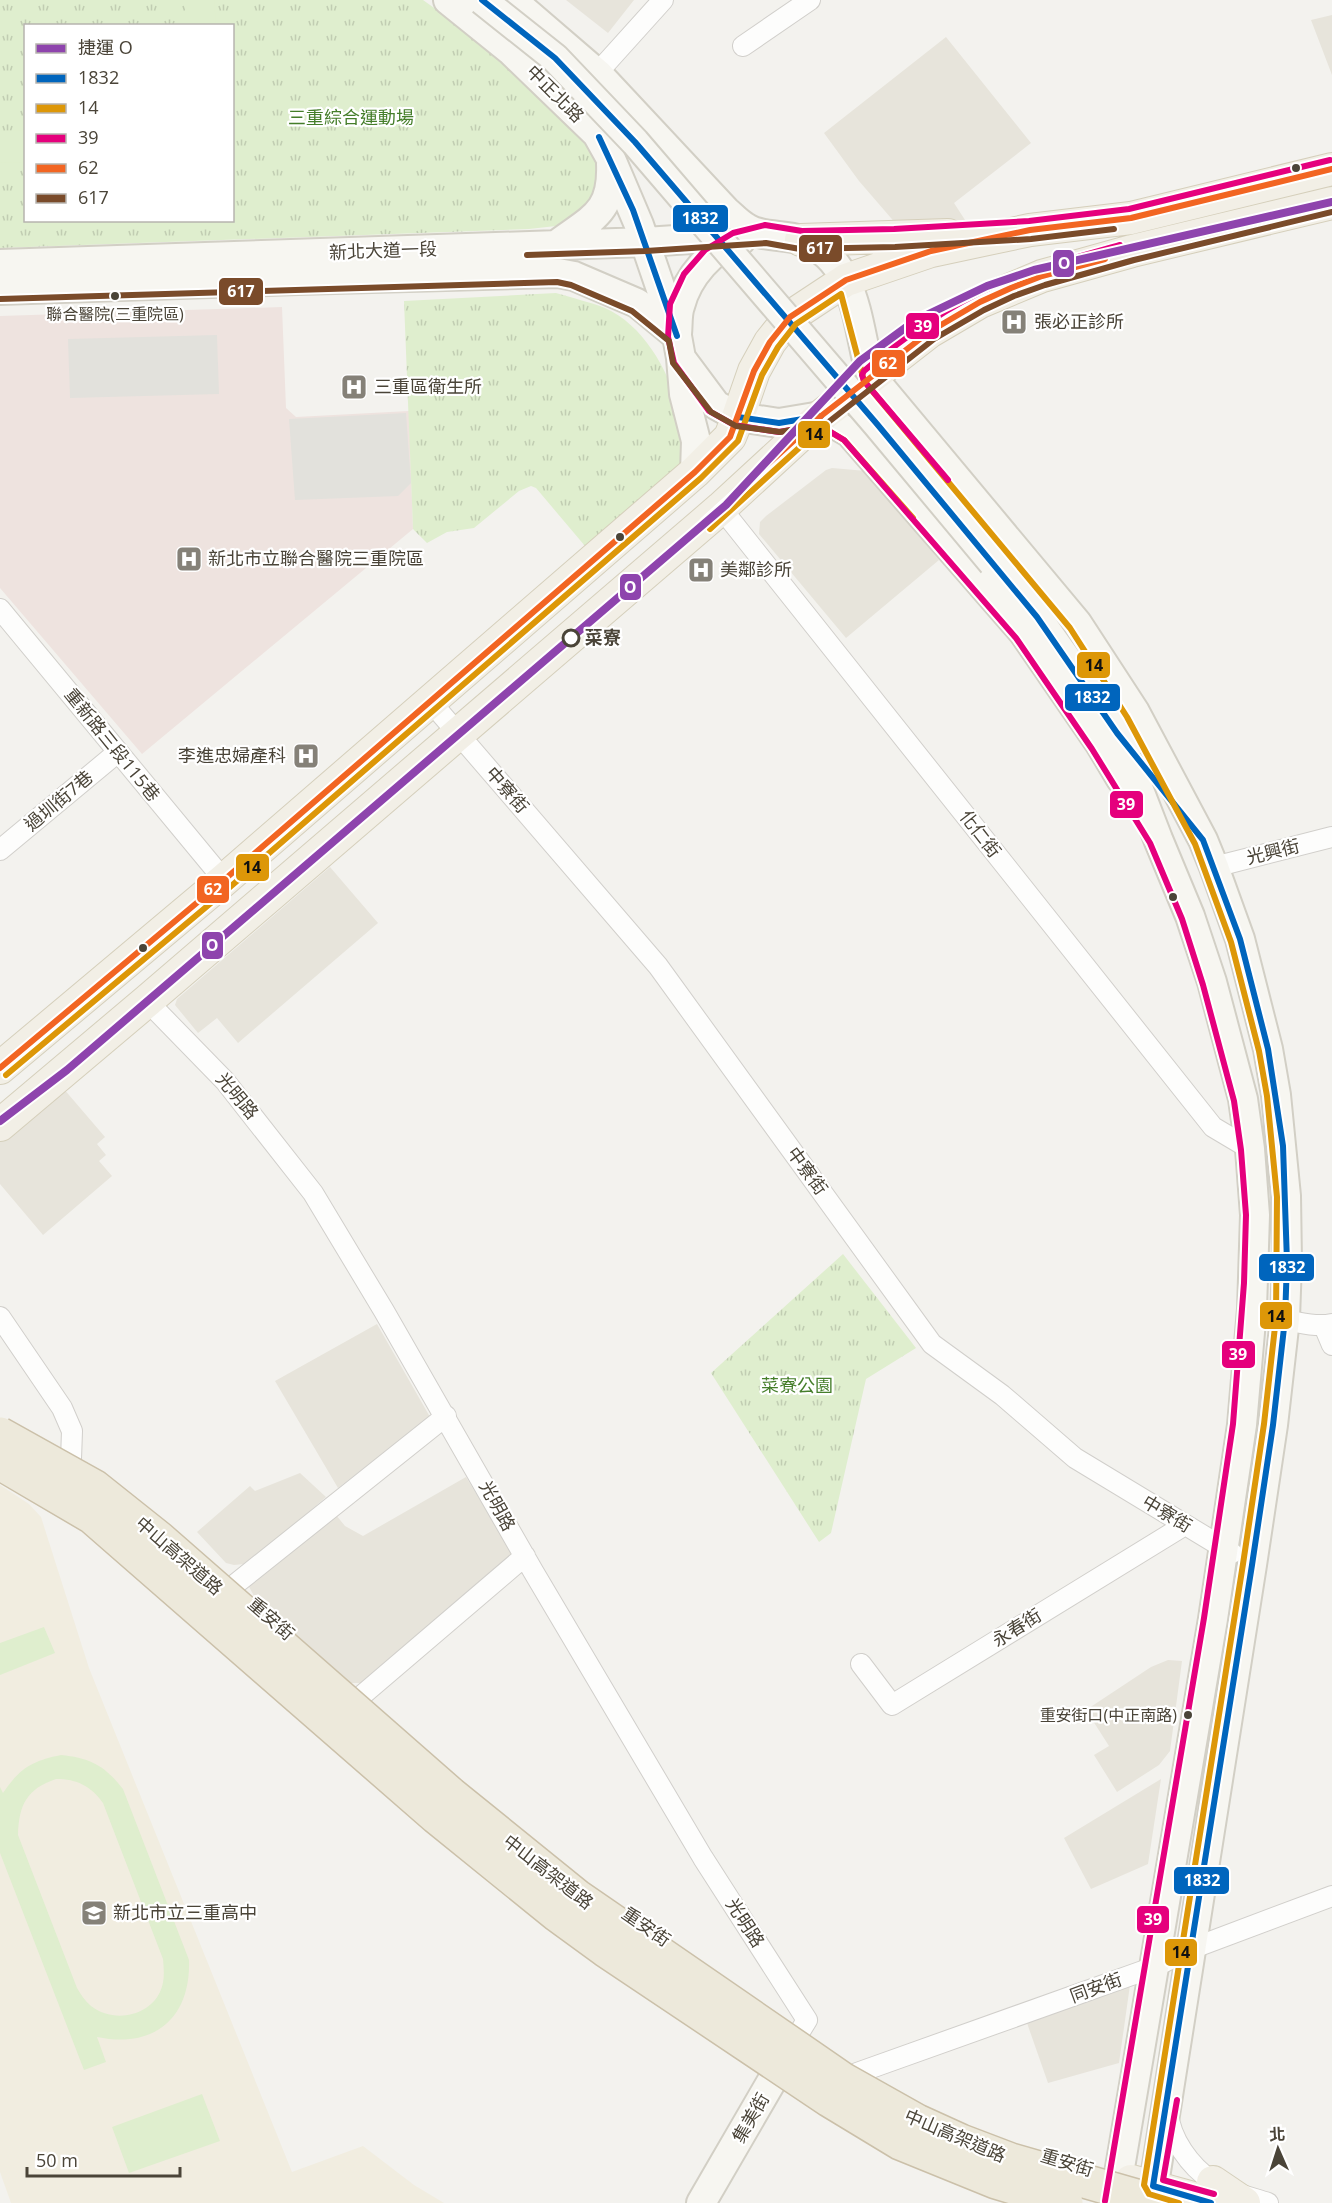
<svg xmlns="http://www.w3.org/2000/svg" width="1332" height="2203" viewBox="0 0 1332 2203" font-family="'Open Sans','Noto Sans TC',sans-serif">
<defs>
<pattern id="grass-tufts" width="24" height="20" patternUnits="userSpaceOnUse" patternTransform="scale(1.5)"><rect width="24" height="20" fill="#dfeece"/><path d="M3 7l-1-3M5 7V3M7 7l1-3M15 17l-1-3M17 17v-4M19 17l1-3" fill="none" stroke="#c1cdb2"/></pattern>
</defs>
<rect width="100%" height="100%" fill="#f3f2ee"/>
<path fill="#e7e4db" d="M566 0H634L608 33Z
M1332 15V75L1311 20Z
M946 37 1031 143 954 203 967 223 897 225 859 181 824 133Z
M832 468 866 471 939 560 846 638 759 534 760 522 766 516 826 470Z
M330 867 378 923 238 1043 217 1018 198 1033 175 1005 177 999Z
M63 1088 105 1137 97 1144 106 1155 99 1161 112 1176 43 1235 0 1184V1140Z
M377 1324 430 1417 338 1488 275 1381Z
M300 1473 326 1497 254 1559 244 1564 234 1565 226 1563 197 1532 250 1486 255 1491Z
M466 1477 513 1554 366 1683H342L258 1603 248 1585 336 1515 345 1526 363 1536Z
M1168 1660 1182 1661 1170 1751 1159 1765 1117 1792 1094 1755 1109 1746 1086 1710 1151 1667Z
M1161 1779 1148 1864 1091 1889 1064 1838Z
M1130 1985 1119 2063 1048 2083 1027 2023Z"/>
<path fill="#f1ede0" d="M0 1485 29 1504 41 1517 89 1668 292 2172 363 2146 414 2185 444 2203H11L0 2172Z"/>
<path fill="#eee3df" d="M282 307 286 408 296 417 409 411 413 529 142 754 0 588V316Z"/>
<path fill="url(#grass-tufts)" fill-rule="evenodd" d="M0 0H423L468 32 582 135 598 159V196L565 225 529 229 0 248ZM26 26H232V220H26Z
M556 293C572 298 590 302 605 308 643 325 667 368 678 406 683 425 682 447 685 466L585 546 536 488 531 486 519 491 474 528 447 532 427 543 413 529 404 301Z
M843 1254 916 1348 866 1379 831 1533 819 1542 711 1373Z"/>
<path fill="#dfeece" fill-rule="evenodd" d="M185 0H214L216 25H185Z
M25 130V162L0 163V131Z
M44 1627 55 1653 0 1675V1643Z
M61 1755C91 1758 105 1766 123 1789L189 1960C191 2018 154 2049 97 2037L106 2062 84 2070 0 1853V1787L3 1793C20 1768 32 1761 61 1755ZM56 1779C77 1779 91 1786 103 1803L163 1959C164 1971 165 1981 160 1992 148 2017 113 2023 91 2006 85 2001 81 1995 77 1988L18 1835C19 1804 27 1789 56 1779Z
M202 2094 220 2141 129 2173 112 2127Z"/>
<path fill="#e2e1dc" d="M217 335 219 394 70 398 68 339Z
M406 413 411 483 398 496 295 500 289 419Z"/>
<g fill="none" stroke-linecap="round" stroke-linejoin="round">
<defs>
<path id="street" d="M743 46 810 0
M590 81 663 0
M721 508 1213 1127 1250 1149
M0 609 224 880
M430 701 658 966 932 1344 1002 1395 1075 1458 1232 1553
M0 850 118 752
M1214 867 1332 837
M147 1001 225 1081 313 1193 384 1311 533 1571 703 1858 807 2020 799 2033
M1252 1309C1275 1316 1309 1329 1332 1324
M0 1317 62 1408 72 1431 71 1459
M1324 1326 1332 1345
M233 1586 446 1416
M861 1664 892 1705 1185 1525
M340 1709 360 1697 525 1556
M857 2073 1154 1967 1191 1949 1332 1896
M1168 2112C1170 2139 1190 2166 1212 2181 1227 2192 1250 2197 1268 2203"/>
<path id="secondary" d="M448 0 510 50 597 134 611 159 639 225 677 336 681 358 716 405 738 417 779 423 821 416 850 433 1023 632 1100 744 1121 779
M512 0 598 74 726 211C732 216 739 224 747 228 763 238 784 234 801 240 858 258 857 329 871 376L1077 623 1135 712 1203 840 1214 867 1240 939 1268 1049 1276 1095 1286 1196 1287 1262 1285 1319 1273 1425 1252 1565 1151 2203
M556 245C592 218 613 213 611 164
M0 264 645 242 737 236
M0 290 298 280 558 273 574 276 637 303 677 336
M677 334C678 325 677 314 680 306 687 278 712 247 741 240
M681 358 684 394 696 441 695 472
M993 563 1037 617 1128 746
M701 2203 791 2048
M1114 2203 1213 1619 1242 1425 1252 1309 1255 1215 1250 1149 1243 1099 1212 982 1190 916 1158 839 1117 733"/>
<path id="primary" d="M801 240 948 235
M0 1068 224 880 695 472 730 437 738 417 754 371 770 342 790 317 846 280 931 251 1030 230 1131 218 1332 169
M0 1125 147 1001 721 508 821 416 929 332 980 302 1042 276 1132 251 1332 203
M1131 2181 1211 2203
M1213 2182 1244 2203"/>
</defs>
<use href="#street" stroke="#d1cfcb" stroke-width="22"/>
<use href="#secondary" stroke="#d2cfc5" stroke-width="32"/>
<use href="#primary" stroke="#d5cfbb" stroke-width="34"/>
<use href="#street" stroke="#fdfdfc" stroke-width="20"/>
<use href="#secondary" stroke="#f7f6f1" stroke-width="28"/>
<use href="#primary" stroke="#f2efe6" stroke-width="32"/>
<defs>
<path id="secondary-bridge" d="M482 0 555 58 635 142 877 424 993 563"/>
<path id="highway-bridge" d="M0 1434 95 1487 159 1538 451 1794 577 1896 844 2080 917 2121 961 2141 1011 2160 1161 2203
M0 1463 92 1517 436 1817 557 1915 605 1950 829 2100 900 2143 996 2182 1066 2203"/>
</defs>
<use href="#secondary-bridge" stroke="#d2cfc5" stroke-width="32" stroke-linecap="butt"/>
<use href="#highway-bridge" stroke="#cbc0a9" stroke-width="36" stroke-linecap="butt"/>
<use href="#secondary-bridge" stroke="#f7f6f1" stroke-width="28"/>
<use href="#highway-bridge" stroke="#ede9db" stroke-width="33"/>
<defs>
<path id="bus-1" d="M482 0 555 58 635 142 877 424 1037 617 1117 733 1203 840 1240 939 1268 1049 1283 1146 1287 1262 1285 1319 1273 1425 1252 1565 1153 2186
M599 137 633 210 677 336
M738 417 779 423 821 416
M1153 2186 1211 2203"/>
<path id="bus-2" d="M710 529 822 427 844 440 913 518
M6 1075 230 887 701 478 738 441 762 375 778 347 796 324 841 294 864 381 1070 628 1127 717 1195 844 1231 942 1259 1051 1267 1096 1277 1197 1276 1318 1264 1424 1243 1564 1144 2185 1149 2194 1179 2203"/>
<path id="bus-3" d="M948 480 864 381 862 375 864 371C902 338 950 305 996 285 1036 268 1078 257 1120 245
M1177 2100 1163 2180 1214 2194
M1105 2201 1204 1618 1233 1424 1244 1283 1246 1215 1241 1150 1234 1101 1203 985 1182 919 1150 843 1092 749 1016 638 844 440 819 425 779 432 734 425 709 411 674 363 668 337 670 304 684 274 705 250 733 233 765 225 802 231 894 229 1029 221 1129 209 1330 160"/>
<path id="bus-4" d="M704 522 821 416 929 332 980 302 1011 288 1042 276 1105 259
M0 1068 224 880 695 472 730 437 754 371 770 342 790 317 846 280 931 251 1030 230 1131 218 1332 169"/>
<path id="bus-5" d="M527 255 646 251 766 243 800 249 895 247 1031 239 1114 229
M0 299 557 282 571 285 632 311 669 341 673 363 711 412 736 426 780 432 826 424 934 339 984 310 1014 296 1045 285 1134 260 1332 212"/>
</defs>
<use href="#bus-1" stroke="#fff" stroke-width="10"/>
<use href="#bus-2" stroke="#fff" stroke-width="10"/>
<use href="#bus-3" stroke="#fff" stroke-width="10"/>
<use href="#bus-4" stroke="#fff" stroke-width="10"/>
<use href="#bus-5" stroke="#fff" stroke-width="10"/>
<use href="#bus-1" stroke="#0065bd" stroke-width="6"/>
<use href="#bus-2" stroke="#dd9708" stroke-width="6"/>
<use href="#bus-3" stroke="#e5007d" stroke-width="6"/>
<use href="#bus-4" stroke="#f26522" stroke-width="6"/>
<use href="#bus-5" stroke="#7a4b2a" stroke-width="6"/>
<defs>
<path id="metro-1" d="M0 1121 67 1070 726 505 860 361 916 320 987 286 1034 270 1332 202"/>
</defs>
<use href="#metro-1" stroke="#fff" stroke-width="12"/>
<use href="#metro-1" stroke="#8e44ad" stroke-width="8"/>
</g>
<defs>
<symbol id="hospital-square" viewBox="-11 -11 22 22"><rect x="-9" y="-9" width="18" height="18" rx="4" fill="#858178" stroke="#fff"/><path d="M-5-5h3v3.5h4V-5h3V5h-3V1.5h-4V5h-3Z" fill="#fff"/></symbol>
<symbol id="school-square" viewBox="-11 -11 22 22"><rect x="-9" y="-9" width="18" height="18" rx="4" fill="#858178" stroke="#fff"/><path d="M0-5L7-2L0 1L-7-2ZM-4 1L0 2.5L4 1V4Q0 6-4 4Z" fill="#fff"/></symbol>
</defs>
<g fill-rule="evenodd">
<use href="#hospital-square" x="999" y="307" width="30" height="30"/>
<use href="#hospital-square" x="339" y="372" width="30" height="30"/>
<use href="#hospital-square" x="174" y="544" width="30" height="30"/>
<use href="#hospital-square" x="686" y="555" width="30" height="30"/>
<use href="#hospital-square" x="291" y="741" width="30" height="30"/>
<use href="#school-square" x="79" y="1898" width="30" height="30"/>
</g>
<g fill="#4a4438" stroke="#fff" stroke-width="2">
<circle cx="1296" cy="168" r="5"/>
<circle cx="115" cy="296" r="5"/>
<circle cx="620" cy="537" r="5"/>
<circle cx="1173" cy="897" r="5"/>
<circle cx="143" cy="948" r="5"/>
<circle cx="1188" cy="1715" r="5"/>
</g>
<circle fill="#fff" stroke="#4a4438" stroke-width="3" cx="571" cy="638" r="8"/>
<g text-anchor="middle" stroke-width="4.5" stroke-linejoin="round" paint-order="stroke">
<g font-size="16" fill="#4a4438" stroke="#fff">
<text x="115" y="320">聯合醫院(三重院區)</text>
<text x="1177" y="1721" text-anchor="end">重安街口(中正南路)</text>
</g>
<g font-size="18" fill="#4a4438" stroke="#fff">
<text transform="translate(555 94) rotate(45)" y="6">中正北路</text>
<text transform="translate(383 251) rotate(-2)" y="6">新北大道一段</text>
<text transform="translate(112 745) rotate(51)" y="6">重新路三段115巷</text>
<text transform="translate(507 790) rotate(49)" y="6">中寮街</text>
<text transform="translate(59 801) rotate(-40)" y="6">過圳街7巷</text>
<text transform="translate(980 834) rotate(52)" y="6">化仁街</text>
<text transform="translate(1273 852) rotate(-14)" y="6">光興街</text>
<text transform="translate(237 1096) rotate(50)" y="6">光明路</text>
<text transform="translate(807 1171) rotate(54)" y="6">中寮街</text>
<text transform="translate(497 1506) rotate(61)" y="6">光明路</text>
<text transform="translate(1167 1514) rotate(31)" y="6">中寮街</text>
<text transform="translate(179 1556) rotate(41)" y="6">中山高架道路</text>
<text transform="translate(271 1619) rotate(41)" y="6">重安街</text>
<text transform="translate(1017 1628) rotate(-32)" y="6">永春街</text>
<text transform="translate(548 1872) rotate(38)" y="6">中山高架道路</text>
<text transform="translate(745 1923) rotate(57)" y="6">光明路</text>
<text transform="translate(646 1927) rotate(35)" y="6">重安街</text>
<text transform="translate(1096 1988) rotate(-20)" y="6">同安街</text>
<text transform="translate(751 2118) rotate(-60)" y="6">集美街</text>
<text transform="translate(955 2136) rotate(23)" y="6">中山高架道路</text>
<text transform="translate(1067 2163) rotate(17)" y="6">重安街</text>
</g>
<g font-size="18" fill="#457e2a" stroke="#fff">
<text x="351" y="124">三重綜合運動場</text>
<text x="797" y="1392">菜寮公園</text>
</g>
<g font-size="18" fill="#4a4438" stroke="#fff" text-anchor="start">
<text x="1034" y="328">張必正診所</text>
<text x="374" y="393">三重區衛生所</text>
<text x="208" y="565">新北市立聯合醫院三重院區</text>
<text x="720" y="576">美鄰診所</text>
<text x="286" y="762" text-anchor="end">李進忠婦產科</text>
<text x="113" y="1919">新北市立三重高中</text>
</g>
<g font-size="18" font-weight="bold" fill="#4a4438" stroke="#fff" text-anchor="start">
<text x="585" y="644">菜寮</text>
</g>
</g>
<g stroke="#fff" stroke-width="2">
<rect x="672" y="204" width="57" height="29" rx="6" fill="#0065bd"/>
<rect x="798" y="234" width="45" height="29" rx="6" fill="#7a4b2a"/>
<rect x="1052" y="249" width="23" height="29" rx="6" fill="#8e44ad"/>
<rect x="218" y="277" width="46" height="29" rx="6" fill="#7a4b2a"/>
<rect x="905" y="312" width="35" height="28" rx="6" fill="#e5007d"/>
<rect x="871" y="349" width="35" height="29" rx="6" fill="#f26522"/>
<rect x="797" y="420" width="34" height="29" rx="6" fill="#dd9708"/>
<rect x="619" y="573" width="23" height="28" rx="6" fill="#8e44ad"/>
<rect x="1076" y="651" width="35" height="28" rx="6" fill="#dd9708"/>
<rect x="1064" y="683" width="57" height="29" rx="6" fill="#0065bd"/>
<rect x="1109" y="790" width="35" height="29" rx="6" fill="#e5007d"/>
<rect x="235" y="853" width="35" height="29" rx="6" fill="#dd9708"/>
<rect x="196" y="875" width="34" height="29" rx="6" fill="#f26522"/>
<rect x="201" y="931" width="23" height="29" rx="6" fill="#8e44ad"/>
<rect x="1258" y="1253" width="57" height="29" rx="6" fill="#0065bd"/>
<rect x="1259" y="1301" width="34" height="29" rx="6" fill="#dd9708"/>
<rect x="1221" y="1340" width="35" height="29" rx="6" fill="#e5007d"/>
<rect x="1173" y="1866" width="57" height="29" rx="6" fill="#0065bd"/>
<rect x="1136" y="1905" width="34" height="29" rx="6" fill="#e5007d"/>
<rect x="1164" y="1938" width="34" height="29" rx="6" fill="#dd9708"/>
</g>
<g font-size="16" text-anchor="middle" font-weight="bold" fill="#fff">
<text x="700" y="224">1832</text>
<text x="820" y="254">617</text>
<text x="1064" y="269">O</text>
<text x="241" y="297">617</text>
<text x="923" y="332">39</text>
<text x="888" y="369">62</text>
<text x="630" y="593">O</text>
<text x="1092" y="703">1832</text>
<text x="1126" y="810">39</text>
<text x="213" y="895">62</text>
<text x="212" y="951">O</text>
<text x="1287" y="1273">1832</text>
<text x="1238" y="1360">39</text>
<text x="1202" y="1886">1832</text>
<text x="1153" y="1925">39</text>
</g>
<g font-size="16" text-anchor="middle" font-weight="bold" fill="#111">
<text x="814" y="440">14</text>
<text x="1094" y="671">14</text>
<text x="252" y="873">14</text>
<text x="1276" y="1322">14</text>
<text x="1181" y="1958">14</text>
</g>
<rect x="24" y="24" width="210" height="198" fill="#ffffff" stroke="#b7b4af" stroke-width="1.5"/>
<rect x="36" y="44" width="30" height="9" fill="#8e44ad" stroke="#b7b4af" stroke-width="1.5"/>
<text x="78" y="54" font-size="18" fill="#4a4438">捷運 O</text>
<rect x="36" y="74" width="30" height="9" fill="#0065bd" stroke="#b7b4af" stroke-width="1.5"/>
<text x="78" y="84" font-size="18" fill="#4a4438">1832</text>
<rect x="36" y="104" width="30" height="9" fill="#dd9708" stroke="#b7b4af" stroke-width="1.5"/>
<text x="78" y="114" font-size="18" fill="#4a4438">14</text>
<rect x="36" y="134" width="30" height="9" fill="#e5007d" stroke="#b7b4af" stroke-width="1.5"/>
<text x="78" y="144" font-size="18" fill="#4a4438">39</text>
<rect x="36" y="164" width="30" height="9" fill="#f26522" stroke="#b7b4af" stroke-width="1.5"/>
<text x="78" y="174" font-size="18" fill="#4a4438">62</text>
<rect x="36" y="194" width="30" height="9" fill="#7a4b2a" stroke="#b7b4af" stroke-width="1.5"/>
<text x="78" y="204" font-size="18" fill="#4a4438">617</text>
<g transform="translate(1278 2149) rotate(357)" stroke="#ffffff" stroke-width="4.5" paint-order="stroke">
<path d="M0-4.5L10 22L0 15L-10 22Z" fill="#4a4438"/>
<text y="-9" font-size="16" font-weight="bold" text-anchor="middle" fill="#4a4438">北</text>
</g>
<path d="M27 2167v9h153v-9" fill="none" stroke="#4a4438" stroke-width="3"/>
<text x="36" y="2167" font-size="18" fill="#4a4438" stroke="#ffffff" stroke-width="4.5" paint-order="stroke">50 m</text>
</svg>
